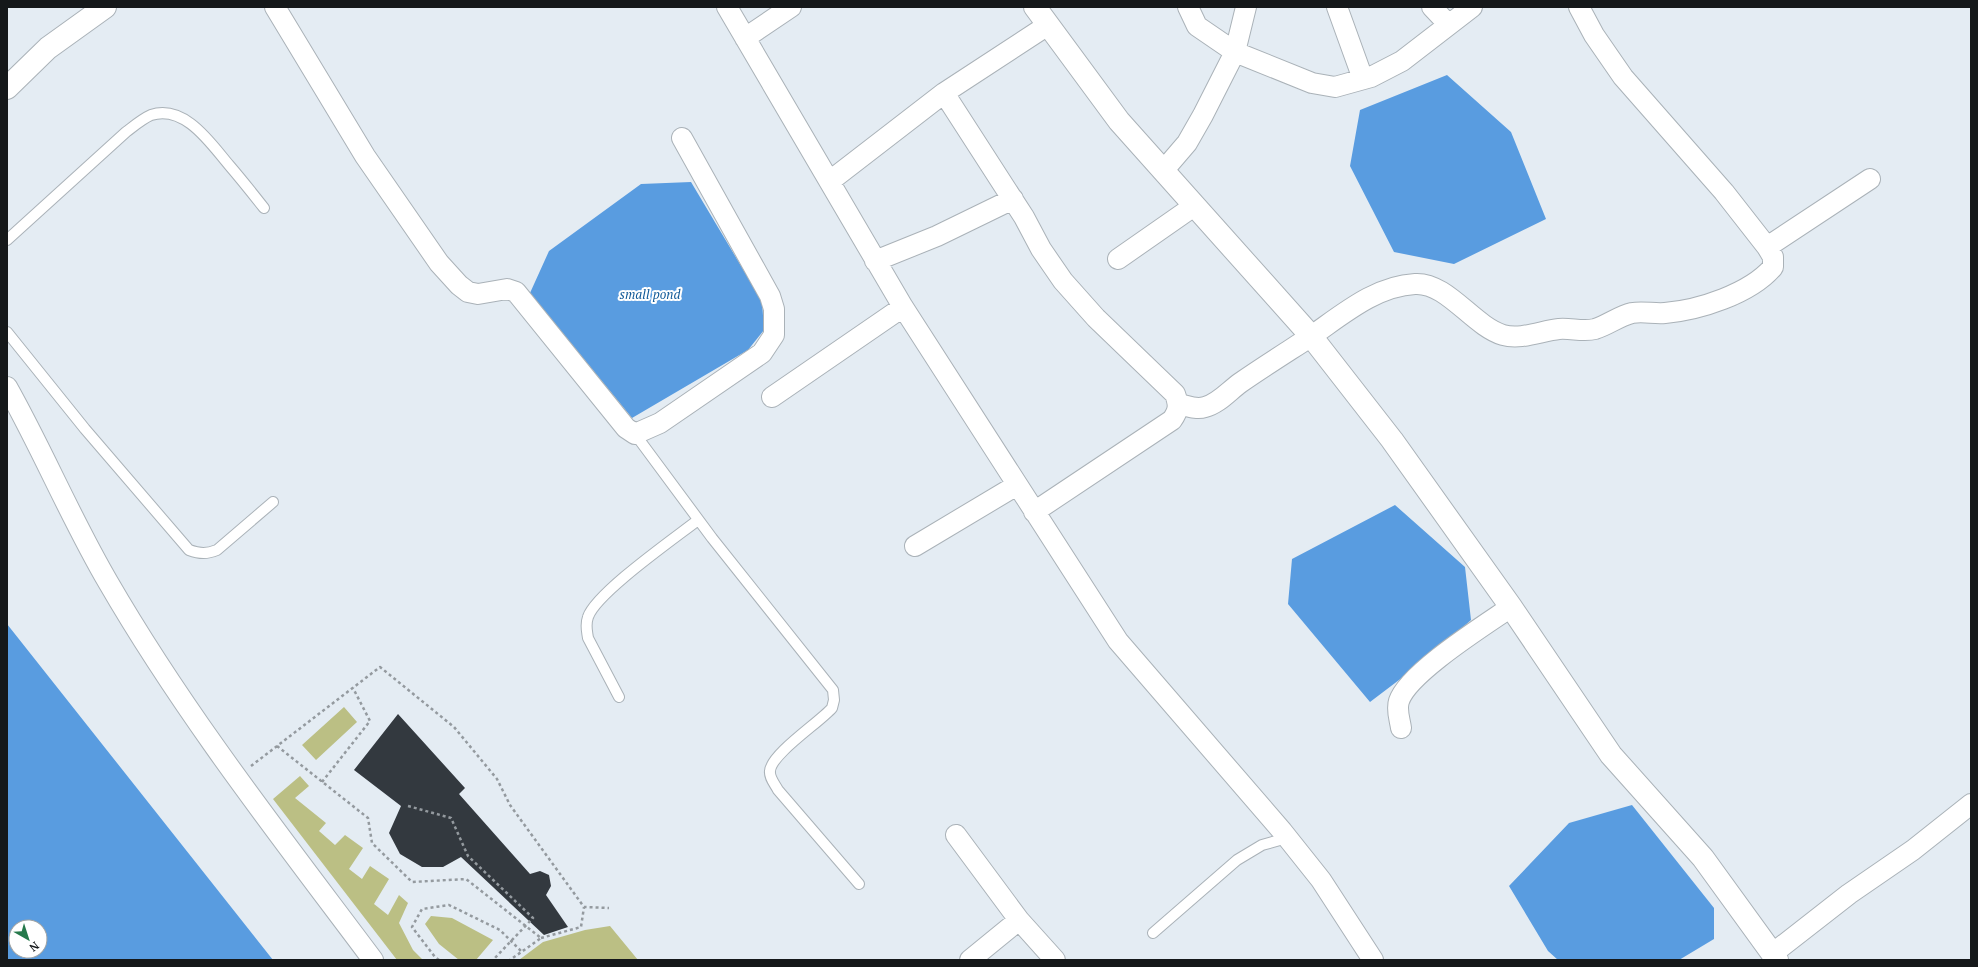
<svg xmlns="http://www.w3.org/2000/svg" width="1978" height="967" viewBox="0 0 1978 967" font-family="'PT Serif',serif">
<rect width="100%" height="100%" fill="#e4ecf3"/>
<path fill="#bbbf84" d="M344 707 357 722 316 760 302 745Z
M300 776 309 786 295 798 326 823 319 831 335 845 345 835 363 848 349 869 362 879 370 866 389 879 374 904 388 915 399 895 408 903 399 923 413 950 423 960H397L273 799Z
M431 916 452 918 493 940 476 960H459L439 944 425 924Z
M610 926 638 960H519L543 942 585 930Z"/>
<path fill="#599ce0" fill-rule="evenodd" d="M1447 75 1511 132 1546 219 1454 264 1394 252 1350 166 1360 110Z
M691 182 762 301 764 330 748 350 632 418 530 293 549 251 641 184Z
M1395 505 1465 567 1471 620 1428 658 1370 702 1288 604 1292 559Z
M7 624 273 960H7ZM16 927H40V951H16Z
M1632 805 1714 908V939L1679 960H1558L1548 951 1509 886 1569 823Z"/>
<path fill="#33393f" d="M398 714 465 788 459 794 530 874 540 871 549 875 551 886 546 895 568 927 544 935 461 857 443 867H422L400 854 389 833 401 806 354 770Z"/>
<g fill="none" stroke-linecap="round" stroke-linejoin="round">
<defs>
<path id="lane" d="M7 240 126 132C134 126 142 119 151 115 185 104 211 144 229 165 241 179 253 194 264 208
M7 332 85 429 189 550C200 554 207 554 217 550L273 502
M635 434 712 538 833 690 834 700 832 708C820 722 771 754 770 771 769 778 775 784 778 790L859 884
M619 697 588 638C587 631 585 625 588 617 596 593 675 538 698 520
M1153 933 1237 860 1262 845 1287 838"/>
<path id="street" d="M275 7 365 156 439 263 459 285 468 292 478 294 507 289 516 292 626 428 635 434 660 423 762 353 774 335V309L770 296 682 138
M727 7 903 307 1118 641 1282 831 1321 880 1373 960
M1188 7 1197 26 1235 52 1312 83 1335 87 1371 77 1402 61 1472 7
M1337 7 1363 79
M1432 7 1448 24
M745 38 791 7
M944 93 1024 217 1041 249 1063 281 1096 318 1175 394C1179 405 1179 410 1172 420L1034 512
M1163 171 1187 143 1203 115 1235 52 1246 7
M830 181 944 93 1048 25
M1767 247 1870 179
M1118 259 1194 206
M875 261 937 236 1013 199
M7 387C43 451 71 519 108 582 185 715 281 837 373 960
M772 397 903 307
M1179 404C1188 406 1196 410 1205 407 1218 404 1229 391 1240 383 1263 367 1287 352 1310 337 1342 315 1375 286 1415 284 1447 282 1473 326 1503 335 1521 340 1541 331 1559 329 1571 328 1584 332 1595 329 1608 325 1619 316 1632 313 1643 311 1654 314 1665 313 1699 310 1750 294 1773 267V257L1767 247 1724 192 1623 77 1594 35 1579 7
M915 546 1017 485
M1401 728C1400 720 1396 710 1399 701 1408 673 1485 625 1511 607
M956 835 1019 920 1055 960
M1772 954 1849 894 1913 850 1971 804
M970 960 1019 920"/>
<path id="secondary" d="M1035 7 1119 121 1311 336 1392 440 1511 607 1611 755 1703 858 1777 960"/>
<path id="primary" d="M7 88 48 48 105 7"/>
</defs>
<use href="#lane" stroke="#aab2b8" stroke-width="12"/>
<use href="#street" stroke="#aab2b8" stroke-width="22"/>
<use href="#secondary" stroke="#aab2b8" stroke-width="24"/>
<use href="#primary" stroke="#aab2b8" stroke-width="24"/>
<path stroke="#949a9f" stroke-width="2.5" stroke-dasharray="3 3" stroke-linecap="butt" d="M277 746 368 818 372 843 412 882 466 879 541 938 510 960
M251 766 380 667 454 727 497 779 510 805 584 907 609 908
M322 782 370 721 353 688
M408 806 451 818 468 856 533 918 493 960
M541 938 581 927 584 907
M439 960 435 957 412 927 422 909 449 905 500 930 522 952"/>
<use href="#lane" stroke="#fff" stroke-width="10"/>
<use href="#street" stroke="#fff" stroke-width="20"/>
<use href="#secondary" stroke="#fff" stroke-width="22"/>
<use href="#primary" stroke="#fff" stroke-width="22"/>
</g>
<g text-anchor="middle" stroke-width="4" stroke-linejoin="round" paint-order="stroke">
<g font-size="13" font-style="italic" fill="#105998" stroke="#fff">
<text x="650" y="299">small pond</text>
</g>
</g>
<rect width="1978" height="967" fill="none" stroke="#15181a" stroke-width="16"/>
<g transform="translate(28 939) rotate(141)"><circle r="19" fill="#ffffff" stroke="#a1a3a3"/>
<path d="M0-3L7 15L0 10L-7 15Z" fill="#26794b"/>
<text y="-6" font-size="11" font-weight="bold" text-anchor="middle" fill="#15181a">N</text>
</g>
</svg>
